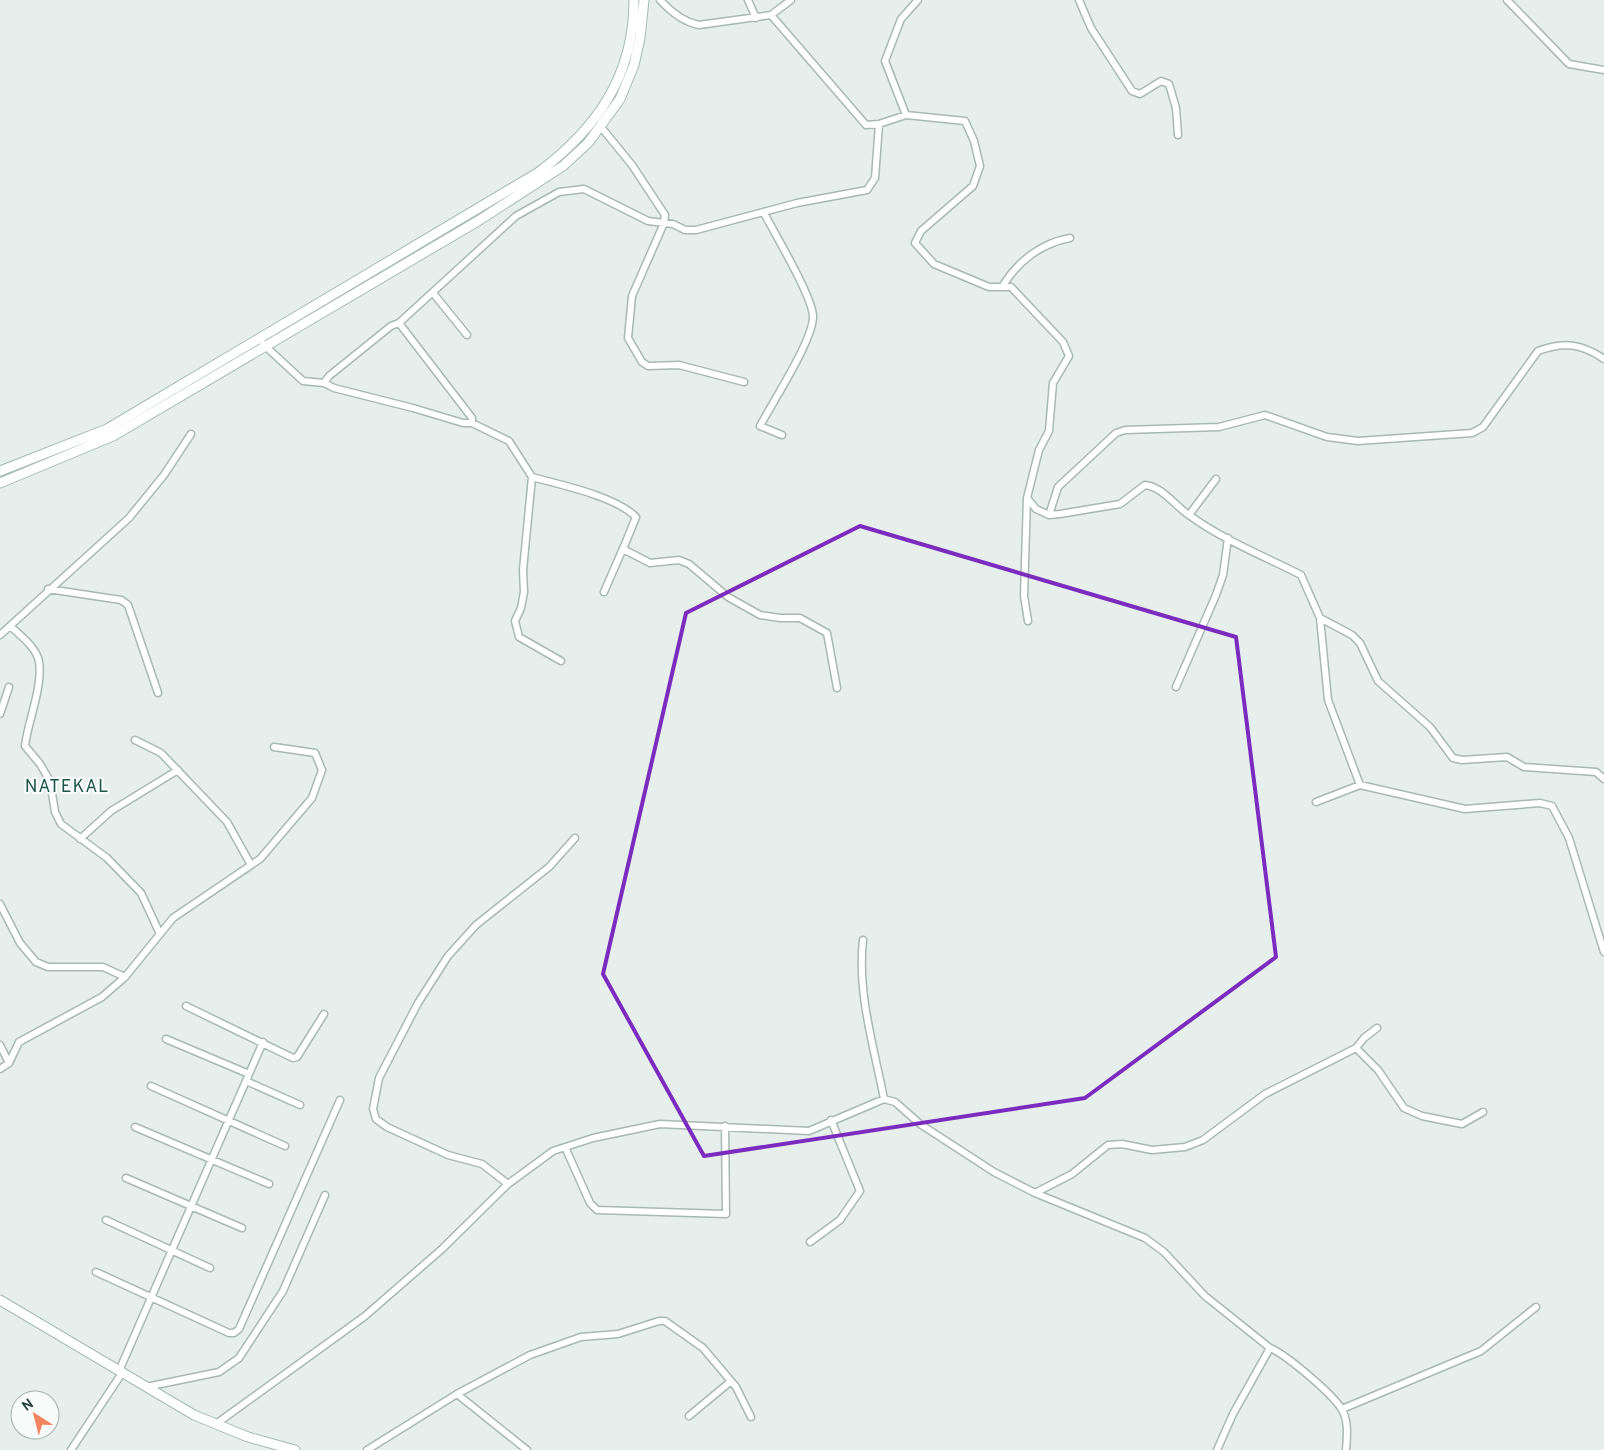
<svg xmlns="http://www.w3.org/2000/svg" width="1604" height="1450" viewBox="0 0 1604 1450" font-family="Overpass,sans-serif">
<rect width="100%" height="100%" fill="#e6efeb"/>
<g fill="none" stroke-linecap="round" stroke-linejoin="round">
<defs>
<path id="minor" d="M660 0C671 12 683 22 699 25L771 15 791 0
M748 0 756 18
M1079 0 1091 28 1132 91 1140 94 1161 81 1169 84 1176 108 1178 135
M1507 0 1569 64 1604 70
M771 15 866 125 879 124 906 115 965 121 974 141 980 166 973 186 921 231 915 243 934 264 989 287H1011L1063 342 1069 356 1053 383 1049 431 1039 450 1027 498 1036 509 1049 515 1060 514 1120 504 1145 485C1163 487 1175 506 1189 515 1223 540 1264 556 1301 575L1320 618 1352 635 1360 643 1378 681 1430 727 1453 758 1462 760 1507 757 1524 767 1596 772 1604 779
M906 115 885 61 901 19 918 0
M601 127 632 165 665 215 664 223 632 296 628 338 642 362 648 366 679 365 744 382
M764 213C775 234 812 296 813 316 814 339 772 403 760 426L782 435
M1002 287C1017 262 1041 243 1070 238
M433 293 467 335
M399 323 472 418V423
M263 344 303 381 324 383 334 388 413 408 463 423H472L509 441 532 477 523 570 524 592 521 608 515 621 519 637 561 661
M324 383 329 376 391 326 399 323 516 216 559 192 584 189 648 221 673 224 685 230H696L797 203 867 190 875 178 879 124
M532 477C561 485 615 496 636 517L623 549 650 563 679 560 689 564 728 597 760 615 780 618H800L827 633 837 688
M1027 498 1024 596 1028 621
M1049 515 1058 487 1116 433 1125 430 1219 427 1265 415 1327 437 1358 441 1472 433 1483 427 1538 351C1564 341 1582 344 1604 359
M1189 515 1216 479
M48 589 121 600 128 605 158 693
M604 592 624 546
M1320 618 1328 700 1360 785
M10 626C20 635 37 648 39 662 43 686 28 721 25 746L40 764 50 781 55 812 61 824 107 858 141 893 160 934
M0 635 129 518 164 475 191 434
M1176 687 1216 595 1223 575 1228 538
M0 714 9 687
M135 740 161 753 227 822 251 865
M1316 802 1360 785 1465 809 1540 803 1552 806 1569 838 1604 952
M80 839 111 811 178 770
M0 904 20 943 36 962 48 967H103L125 977
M863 940C857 993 874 1047 884 1099
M186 1006 293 1058 297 1057 324 1014
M166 1039 249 1074
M0 1045 9 1063
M1356 1048 1378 1070 1404 1108 1422 1116 1462 1124 1483 1112
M0 1069 9 1063 19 1042 102 997 125 977 173 918 260 859 312 798 322 770 315 753 274 747
M246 1081 300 1105
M151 1086 285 1146
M135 1127 269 1184
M565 1147 590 1203 597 1210 726 1214 725 1126
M126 1178 242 1228
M508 1184 482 1164 448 1155 387 1127 376 1119 373 1109 379 1078 418 1003 448 956 476 925 549 867 575 838
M1035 1193 1072 1174 1108 1145 1122 1144 1152 1150 1185 1147 1203 1140 1265 1094 1356 1048 1364 1038 1377 1028
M106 1220 210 1268
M810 1242 840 1220 860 1191 831 1120
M96 1272 229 1333H234L239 1329 340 1100
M119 1371 263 1042
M146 1387 219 1372 239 1358 283 1291 325 1195
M457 1394 527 1450
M1342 1409 1481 1351 1536 1307
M689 1416 730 1382
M216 1424 365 1316 442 1249 508 1184 553 1151 593 1138 660 1124 809 1131 884 1099 895 1102 920 1124 994 1172 1035 1193 1145 1238 1164 1252 1205 1296 1270 1348C1287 1355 1331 1393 1341 1408 1349 1420 1347 1437 1346 1450
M71 1450 122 1373
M367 1450 457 1394 530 1355 581 1337 618 1334 659 1321H665L703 1348 736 1387 751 1417
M1217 1450 1233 1414 1270 1348"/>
<path id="secondary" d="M0 471 107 429 539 172C597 128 634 76 634 0
M0 483 113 436 478 221 563 166 588 143 620 99 634 65 640 38 644 0
M0 1300 194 1415 248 1437 295 1450"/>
</defs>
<use href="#minor" stroke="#a8b8b2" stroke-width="9"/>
<use href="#secondary" stroke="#a4bbb3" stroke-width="11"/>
<use href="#minor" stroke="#fff" stroke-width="6"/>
<use href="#secondary" stroke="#fff" stroke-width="9"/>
</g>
<path fill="none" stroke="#7b2cbf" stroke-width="4" stroke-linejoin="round" d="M860 526 1236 637 1276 957 1085 1098 704 1156 603 974 686 613Z"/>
<g text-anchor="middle" stroke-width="4.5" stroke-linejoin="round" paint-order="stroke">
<g font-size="18" letter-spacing="1" fill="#1f5548" stroke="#f7fbf9">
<text x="67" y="792">NATEKAL</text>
</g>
</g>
<g transform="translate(35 1415) rotate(324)"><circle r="24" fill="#f7fbf9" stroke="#a3b1ad"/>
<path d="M0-4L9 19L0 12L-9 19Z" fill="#f4845f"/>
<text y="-8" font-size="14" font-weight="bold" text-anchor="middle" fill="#24423a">N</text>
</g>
</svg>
